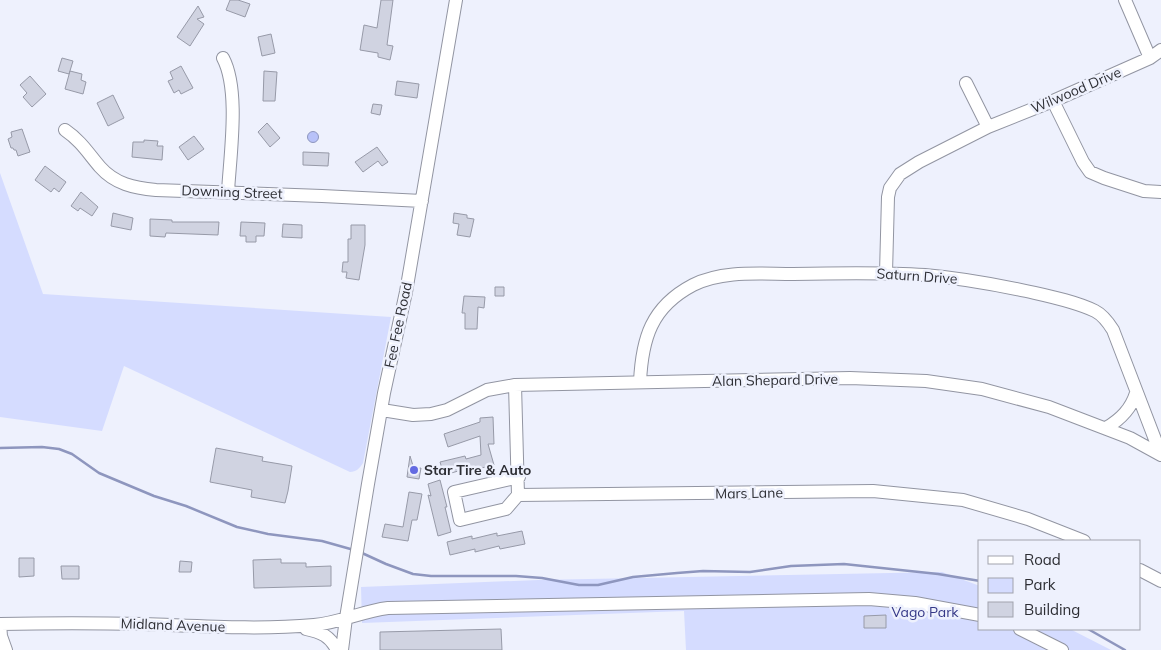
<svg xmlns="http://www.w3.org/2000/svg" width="1161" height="650" viewBox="0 0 1161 650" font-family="Mulish,sans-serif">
<rect width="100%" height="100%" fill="#eef1fd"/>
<path fill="#d5dcff" d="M0 173 43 294 391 317 363 463C360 468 356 472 350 472L124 366 102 431 0 417Z
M942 572 980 586V629H1070L1111 650H686L684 611 362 623 361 587 538 580Z"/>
<path fill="#b8c2f9" stroke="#8e96be" d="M307.5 137a5.5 5.5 0 1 1 11 0a5.5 5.5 0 1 1-11 0Z"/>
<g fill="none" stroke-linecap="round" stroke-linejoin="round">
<path stroke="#8e96be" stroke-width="2.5" d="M0 448 42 447 59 449 72 454 99 473 154 496 186 506 237 527 268 534 322 541 354 550
M362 553 386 564 413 574 431 576H516L542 578 579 585H598L633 577 677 573 703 571 750 572 791 566 844 564 938 574 980 581
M1088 629 1125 650"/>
</g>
<path fill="#d0d3e1" stroke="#979aa8" d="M230 0H238L250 4 245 17 226 10Z
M381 0H393L387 45 393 46 390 60 378 57V53L360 50 364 25 377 28Z
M198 6 204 17 197 19 204 24 190 46 177 37Z
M271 34 275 53 262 56 258 37Z
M62 58 73 61 69 74 58 71Z
M181 66 193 88 181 94 179 90 174 93 168 81 173 79 170 72Z
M70 71 82 74 81 80 86 82 83 94 65 89Z
M264 71 277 72 275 101H263Z
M30 76 46 94 32 107 23 97 27 93 20 85Z
M397 81 419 84 417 98 395 95Z
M113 95 124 118 108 126 97 103Z
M373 104 382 105 380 115 371 113Z
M267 123 280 138 270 147 258 132Z
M22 129 30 152 18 156 16 150H14L13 148H11L8 139 12 137 11 132Z
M194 136 204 149 188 160 179 147Z
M144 140 158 141 157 146H163L162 160 132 157 133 142H144Z
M377 147 388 162 382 166 378 161 363 172 355 162Z
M303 152 329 153 328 166 303 165Z
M45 166 66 182 59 192 54 188 51 192 35 180Z
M81 192 98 207 92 216 80 208 78 211 71 206Z
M113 213 133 218 131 230 111 226Z
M454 213 467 215V218L474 219 470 237 457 235 459 224 453 223Z
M150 219 172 220V222H219L218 235 166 233 165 237 150 236Z
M241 222 265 223 264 236H256V242H246V236H240Z
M283 224 302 225V238L282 237Z
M351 225H365V245L359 280 346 278 347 272H342L343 262H348V239H351Z
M495 287H504V296H495Z
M464 296 485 297 484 308 478 307 477 329H465V313H462Z
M493 417 494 444H488L494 465 469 471V468L444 475 440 462 465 456 466 459 481 455 480 436 448 447 444 434 480 422V418Z
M216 448 263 457 262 461 292 466 288 491 285 503 251 497 252 490 210 482Z
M410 456 414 469 421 468 419 479 407 477Z
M440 480 447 507H445L451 532 438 536 428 495 431 496 428 484Z
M409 492 422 494 417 520H412L408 541 382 537 385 524 403 527Z
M522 531 525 544 500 549 499 546 475 552V549L450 555 447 542 472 536V539L497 533V536Z
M19 558H34V576L19 577Z
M281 559V563H306V567L331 566V586L254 588 253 560Z
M180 561 192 562 191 572H179Z
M61 566H79V579H62Z
M886 615V628H864V616Z
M501 629 502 650H380V632Z"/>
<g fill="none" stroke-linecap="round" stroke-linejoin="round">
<defs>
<path id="minor" d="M1125 0 1150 58
M223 58C240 90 230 155 228 192
M966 83 988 127
M1053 101 1083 162 1090 172 1104 178 1144 191 1161 192
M65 130C81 141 88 153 100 167 115 184 134 188 156 190L322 196 422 201
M886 273 888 197 890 188 900 174 919 162 988 127 1053 101 1150 58 1161 50
M640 382C642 339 651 307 693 285 723 270 760 274 793 274 837 273 881 272 925 275 959 278 993 284 1026 291 1048 296 1074 301 1095 311 1103 315 1108 322 1113 330L1161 455
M515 385 518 495 873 491 963 500 1028 519 1084 541
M382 410 413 415 431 414 447 410 487 390 515 385 850 378 926 381 982 389 1049 407 1130 438 1161 455
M1106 428C1121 419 1131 409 1136 393
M518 495 506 509 460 520 454 492 519 477
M1140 570 1161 581
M0 624C48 623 96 623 144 624 201 626 258 630 314 625 340 623 362 611 388 608L869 599 915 603 980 615
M0 624 1 636 6 650
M306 629C321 632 330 636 337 650
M1020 629 1062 650
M342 650 346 618 368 484 384 393 406 292 456 0"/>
</defs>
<use href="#minor" stroke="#9295a2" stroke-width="14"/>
<use href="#minor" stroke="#fff" stroke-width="12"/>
</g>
<circle fill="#636ae2" stroke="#eef1fd" stroke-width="2" cx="414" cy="470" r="5"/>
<g text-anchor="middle" stroke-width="5" stroke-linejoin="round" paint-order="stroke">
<g font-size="14" fill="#2d2e34" stroke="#eef1fd">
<text transform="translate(1076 90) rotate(-23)" y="5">Wilwood Drive</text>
<text transform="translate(232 192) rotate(2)" y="5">Downing Street</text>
<text transform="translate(917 276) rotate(4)" y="5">Saturn Drive</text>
<text transform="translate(398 325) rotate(-78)" y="5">Fee Fee Road</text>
<text transform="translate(775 380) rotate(-1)" y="5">Alan Shepard Drive</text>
<text transform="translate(749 493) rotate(-1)" y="5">Mars Lane</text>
<text transform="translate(173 625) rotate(2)" y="5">Midland Avenue</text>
</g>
<g font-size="14" font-weight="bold" fill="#2d2e34" stroke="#eef1fd" text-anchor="start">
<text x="424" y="475">Star Tire &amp; Auto</text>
</g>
<g font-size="14" fill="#353887" stroke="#eef1fd">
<text x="925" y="617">Vago Park</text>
</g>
</g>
<rect x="978" y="540" width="162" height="90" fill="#eef1fd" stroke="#a1a3ad"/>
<rect x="988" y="556" width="25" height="8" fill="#ffffff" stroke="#a1a3ad"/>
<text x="1024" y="565" font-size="15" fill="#2d2e34">Road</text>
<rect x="988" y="578" width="25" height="15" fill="#d5dcff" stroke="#a1a3ad"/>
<text x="1024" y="590" font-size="15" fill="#2d2e34">Park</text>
<rect x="988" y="602" width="25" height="15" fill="#d0d3e1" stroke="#a1a3ad"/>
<text x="1024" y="615" font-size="15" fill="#2d2e34">Building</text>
</svg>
